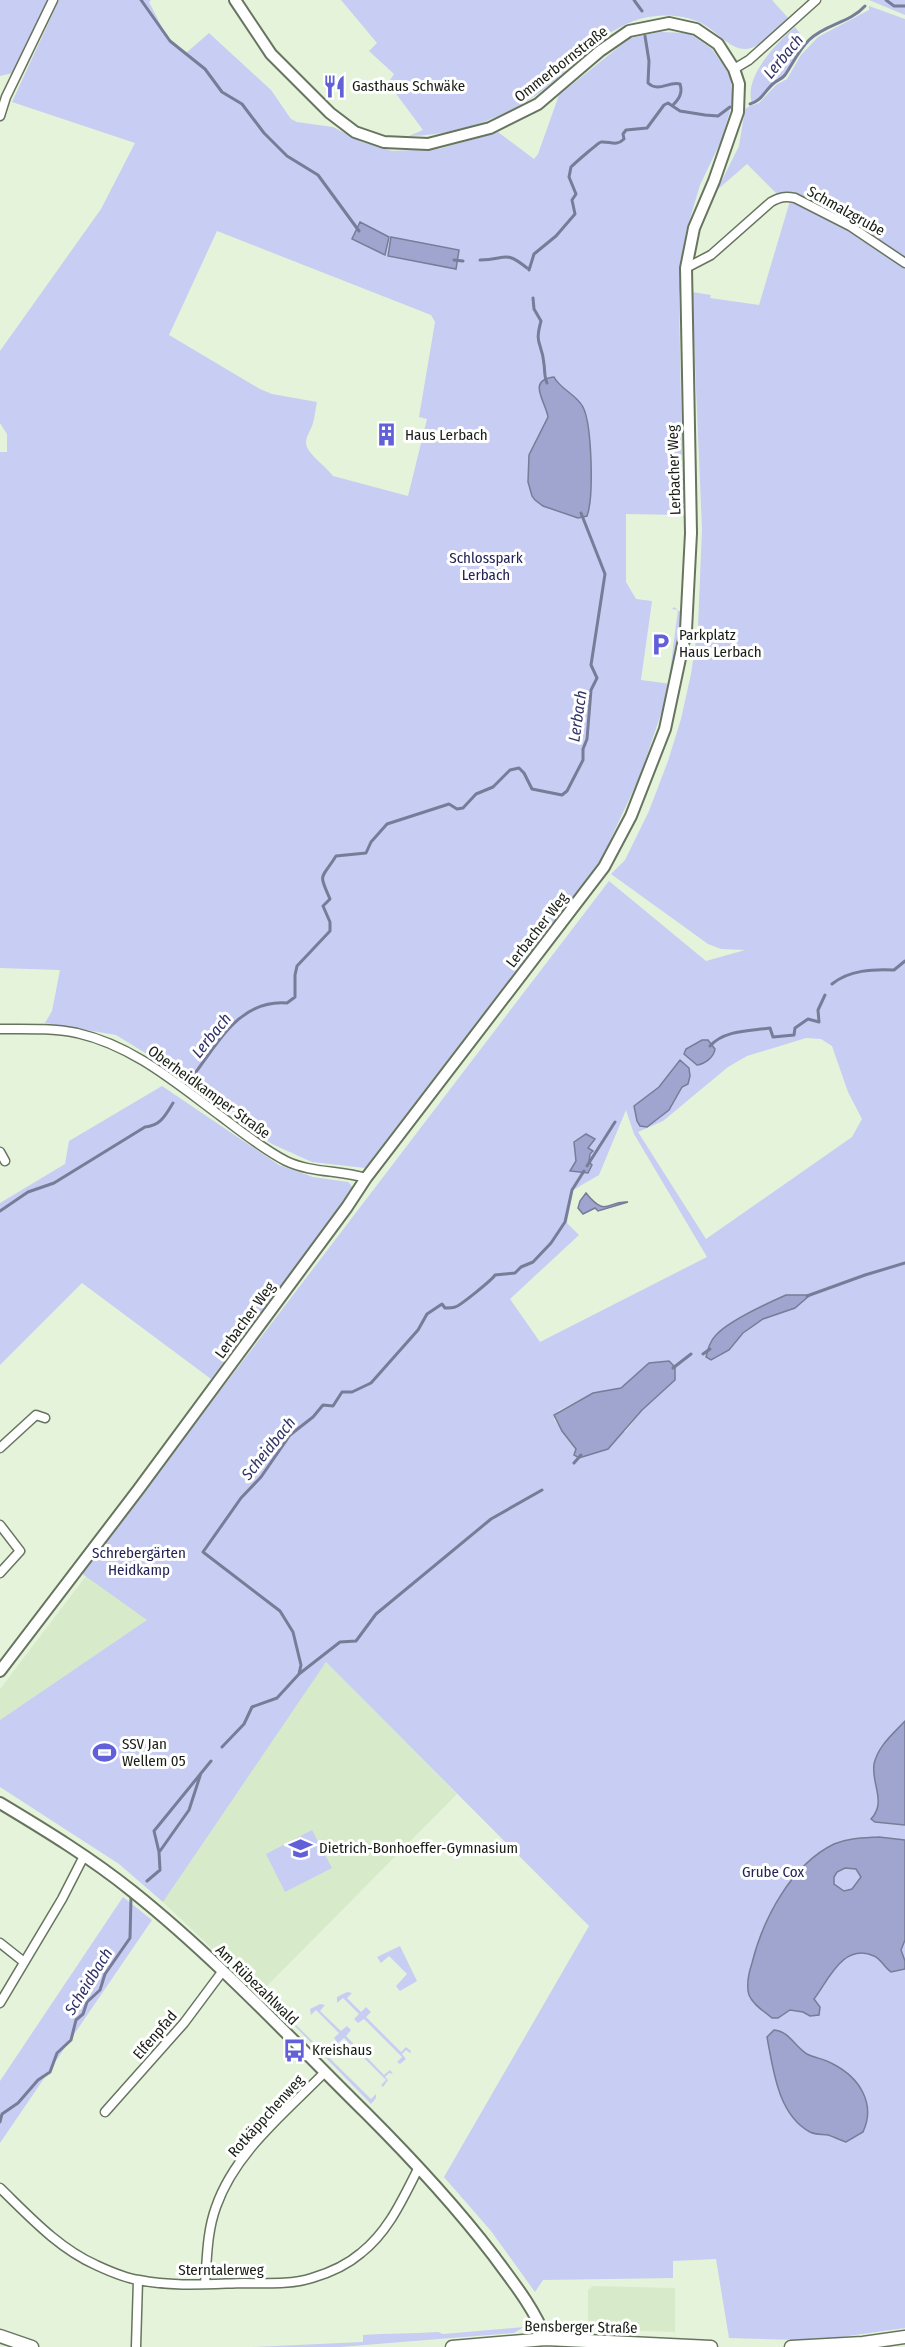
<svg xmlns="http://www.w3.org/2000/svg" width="905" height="2347" viewBox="0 0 905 2347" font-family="'Fira Sans Condensed',sans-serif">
<rect width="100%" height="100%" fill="#e4f3da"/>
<path fill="#d7ebcb" d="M86 1576 148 1620 0 1720V1689Z
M325 1661 457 1794 262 1991 222 1958 163 1902Z
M593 2286 675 2288V2332L588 2329V2290Z"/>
<path fill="#c8cdf3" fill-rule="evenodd" d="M0 0H48L13 73 0 76Z
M59 0H151L149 2 168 39 185 54 209 33 271 90 291 119 297 122 333 127 362 142 392 151 439 149 498 132 534 159 538 154 559 95 630 38 660 32 689 33 712 49 730 75 733 100 722 139 700 185 686 232 679 298 683 515 626 514V582L636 599 652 601 641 680 671 684 640 776 599 864 365 1168 312 1162 272 1144 173 1070 116 1035 45 1023 52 1011 60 970 0 968V452H7V434L0 423V351L101 209 135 143 12 102ZM217 231 431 315 435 322 419 417 427 419 408 496 333 476C326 467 317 461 310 452 302 442 308 436 312 426 315 418 315 410 317 402L272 394 260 389 169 335Z
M341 0H772L790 20 762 47 759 44C736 60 721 33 701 23 685 15 665 14 648 17 606 25 579 61 548 86 511 117 457 135 409 136L423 130 388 83 394 74 369 51 377 43Z
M869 0H905V15Z
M869 6 905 19V259L855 224 793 194 786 192 777 194 747 164 717 190 739 146 745 109 750 106 759 103 776 85 787 79 801 55 818 37 869 10Z
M795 27 807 43 792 62 785 76 773 84 758 102 752 103C743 78 776 43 795 27Z
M790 201 851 229 905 266V2328L834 2338 803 2340 729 2338 716 2259 673 2261V2278L543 2280 535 2292 491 2231 444 2177 589 1926 326 1662 163 1902 119 1864 0 1787V1720L147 1620 81 1573 609 881 706 961 745 950 721 949 708 944 611 874 625 860 649 811 668 761 681 719 691 674 698 627 702 529 692 292 711 295 710 298 759 305ZM806 1038 821 1039 832 1046 848 1092 862 1119 852 1137 706 1239 638 1132 663 1121 728 1067 747 1056ZM708 1040 715 1049 697 1065 684 1054ZM680 1060 689 1068 682 1086 635 1106 660 1087ZM626 1110 634 1134 707 1257 540 1342 510 1299 579 1235 567 1223 573 1190 599 1175ZM786 1295H809C793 1311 783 1310 764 1319 750 1325 739 1338 729 1350L716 1334 759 1308ZM649 1363 675 1380 642 1410 626 1431 576 1449 569 1441 554 1419 558 1411 593 1393 621 1388Z
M674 607 682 613 672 681 669 679 678 610 672 609Z
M162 1086 279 1165 313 1177 348 1182 351 1185 353 1190 211 1379 82 1283 0 1365V1203L65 1164 69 1141Z
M312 1830 332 1868 285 1892 266 1854Z
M123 1897 152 1920 0 2143V2081Z
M400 1946 417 1981 400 1991 396 1986 407 1974 389 1956 381 1963 377 1957Z
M347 1992 352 1993 347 1998 361 2012 366 2007 371 2012 366 2017 401 2052 406 2047 411 2051 410 2053 406 2050 402 2054 406 2059 400 2064 397 2062 402 2057 364 2019 358 2023 354 2019 359 2014 343 1998 337 2003V1997Z
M320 2004 325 2005 320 2011 341 2031 347 2026 351 2030 346 2036 384 2075 390 2070 393 2074 389 2073 385 2077 388 2080 383 2087 381 2085 386 2080 344 2038 338 2043 334 2038 339 2033 316 2010 311 2015 310 2009Z
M296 2016 299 2018 294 2023 371 2099 376 2094V2098L371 2104 288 2019Z
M524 2327 514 2333 340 2347H252L363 2342V2335C388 2333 413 2334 438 2332L443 2334Z"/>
<path fill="#a0a5d0" stroke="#777c98" stroke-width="1.5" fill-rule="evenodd" d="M360 222 389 237 385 255 352 239Z
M391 237 459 250 456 269 388 256Z
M554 377C561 390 576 394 583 407 592 425 594 497 587 516L578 518 543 506 535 500 532 496 528 482 529 455 548 417C546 402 526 380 554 377Z
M702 1040H708L715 1049C714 1057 705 1064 697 1065L684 1054 686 1049Z
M680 1060 689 1068 690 1076 688 1084 682 1087 669 1110 647 1127 640 1126 637 1121 634 1106 659 1087Z
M586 1134 595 1139 588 1148 593 1151 590 1154 589 1162 592 1165 588 1173 570 1171 576 1161 574 1142Z
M586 1193C607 1219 607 1200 628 1202L598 1211 595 1208 583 1214 578 1208 580 1201Z
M786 1295H810L795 1308 763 1319 743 1333 729 1350 711 1360 706 1357C708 1349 710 1341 716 1335 729 1321 768 1303 786 1295Z
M669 1361 675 1367V1380L642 1410 608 1449 579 1458 574 1455 576 1449 562 1431 554 1415 593 1393 621 1388 649 1363Z
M905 1721V1825L875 1822 871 1819C887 1802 871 1784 874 1764 878 1746 893 1734 905 1721Z
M879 1837 905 1840V1940L901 1950 905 1961V1969L891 1972C884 1967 881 1959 874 1956 843 1942 828 1981 814 1999L820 2007 819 2015 810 2016 803 2012 790 2010 778 2018H772C764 2011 753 2005 749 1995 746 1985 749 1972 752 1963 763 1919 791 1865 834 1844 848 1838 863 1838 879 1837ZM845 1868 856 1869 861 1877 852 1889 844 1891 834 1884V1877L837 1872Z
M774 2030C789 2031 795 2047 807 2054 815 2058 825 2059 833 2064 860 2078 876 2104 863 2132L846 2142C840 2140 834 2137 828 2135 822 2134 816 2135 810 2132 778 2115 773 2069 767 2037Z"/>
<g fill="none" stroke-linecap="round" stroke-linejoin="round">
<path stroke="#777c98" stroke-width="3" d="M141 0 170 41 205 69 222 92 242 104 264 133 287 156 318 175 359 231
M634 0 642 11
M886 0 894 6H905
M645 36 649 61 648 83C659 93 668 81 680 84 683 93 679 99 673 105
M750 104C762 101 765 90 774 83 778 80 782 79 785 75 793 63 799 50 809 40 825 24 850 23 865 6
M454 260 463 261
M480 260C506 260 504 249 527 268
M529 270 534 254 556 236 575 214 572 200 576 194 569 177 571 167C575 163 599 142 601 142 610 141 616 147 624 139L623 134 626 130 647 128 664 105 668 103 680 111 705 115 718 116 730 107
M533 298 534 309 541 321C534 346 542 341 544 364 545 371 544 376 547 383
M832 984C849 970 873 969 894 970L905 961
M710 1046C724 1030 750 1031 770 1028L773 1037 794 1035 795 1028 808 1019 819 1022 818 1010 825 995
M193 1076C218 1043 240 999 287 1003L295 997V975L297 966 330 931V922L323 906 330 899C318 872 321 880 336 856L366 853 371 842 387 824 449 804 457 809 463 808 476 794 493 787 510 770 519 768 524 773 532 789 562 795 567 791 583 760V749L587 739 591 690 597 678 591 665 605 574 581 513
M587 1166 615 1122
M0 1211 28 1192 54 1183 145 1127C160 1126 165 1116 173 1103
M807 1296 865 1275 905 1263
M703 1354 710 1349
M673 1368 691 1354
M574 1463 581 1455
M299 1674 340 1642 356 1641 376 1614 491 1519 542 1490
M222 1747 244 1724 252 1707 277 1698 299 1674 301 1665 293 1632 280 1611 203 1552 241 1498 261 1477 290 1435 313 1417 323 1405 333 1406 342 1392H352L371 1383 418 1330 427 1314 442 1304 445 1308C449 1308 452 1308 455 1307 460 1306 493 1279 495 1275L515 1273 521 1267 533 1262 551 1243 565 1222 572 1190 584 1171
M160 1851 189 1810 201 1773
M147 1881 160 1870 159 1852 154 1831 211 1761
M0 2122 2 2114 18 2103 38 2080 50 2072 57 2053 71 2040 76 2020 83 2014 87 2002 100 1990 105 1974 130 1938 131 1897"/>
<defs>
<path id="minor" d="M734 69 749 60 816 0
M0 116 6 97 53 0
M686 268 711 255 771 202C780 197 785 196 795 198L850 226 905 263
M0 1029C26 1029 52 1028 77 1033 134 1046 177 1084 222 1117 243 1133 263 1149 286 1161 311 1173 340 1170 366 1178
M0 1152 5 1161
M0 1448 36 1415 45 1418
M0 1525 20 1551 0 1573
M0 1943 24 1962
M0 2003 62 1899 84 1856
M105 2112 184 2023 222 1972
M0 2188C29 2216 58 2248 96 2265 109 2271 124 2278 139 2280 173 2287 209 2284 244 2283 266 2283 290 2285 312 2278 329 2273 347 2265 361 2253 389 2231 403 2198 419 2167
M205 2284C207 2259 207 2231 216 2207 235 2152 286 2112 325 2072
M136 2347 138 2280"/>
<path id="tertiary" d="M0 1671 138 1490 347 1207 366 1178 604 867 631 816 665 729 686 630 691 533 686 268 694 228 714 181 738 112 739 84 734 69 718 44 696 29 669 23 629 31 600 51 538 104 490 128 428 144 384 142 355 132 330 113 271 54 235 0
M0 1803C45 1830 91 1858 132 1891 216 1958 290 2038 366 2113 411 2158 454 2204 493 2255 513 2282 534 2308 546 2339"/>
<path id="secondary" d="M0 2336 32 2347
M452 2347 546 2339 711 2347
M791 2347 863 2343 905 2337"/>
</defs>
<use href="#minor" stroke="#67755f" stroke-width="11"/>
<use href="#tertiary" stroke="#67755f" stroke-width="14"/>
<use href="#secondary" stroke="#67755f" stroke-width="15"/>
<use href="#minor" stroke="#fff" stroke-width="8"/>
<use href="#tertiary" stroke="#fff" stroke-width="10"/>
<use href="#secondary" stroke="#fff" stroke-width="12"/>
</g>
<defs>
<symbol id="restaurant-bare" viewBox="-9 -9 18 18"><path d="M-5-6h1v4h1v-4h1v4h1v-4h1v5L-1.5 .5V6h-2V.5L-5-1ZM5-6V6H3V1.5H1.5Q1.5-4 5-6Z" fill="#6260d8" stroke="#fff" stroke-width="2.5" paint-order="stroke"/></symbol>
<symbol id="building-bare" viewBox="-9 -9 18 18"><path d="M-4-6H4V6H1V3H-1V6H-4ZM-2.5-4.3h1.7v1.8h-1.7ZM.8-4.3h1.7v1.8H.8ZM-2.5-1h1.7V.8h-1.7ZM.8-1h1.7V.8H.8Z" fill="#6260d8" stroke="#fff" stroke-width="2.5" paint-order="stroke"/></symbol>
<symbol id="parking-bare" viewBox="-9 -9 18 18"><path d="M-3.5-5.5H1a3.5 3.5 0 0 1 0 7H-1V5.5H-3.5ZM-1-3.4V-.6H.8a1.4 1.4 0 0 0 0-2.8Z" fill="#6260d8" stroke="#fff" stroke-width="2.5" paint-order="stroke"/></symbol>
<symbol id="stadium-bare" viewBox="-9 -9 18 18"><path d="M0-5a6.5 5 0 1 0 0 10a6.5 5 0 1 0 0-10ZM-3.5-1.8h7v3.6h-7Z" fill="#6260d8" stroke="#fff" stroke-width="2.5" paint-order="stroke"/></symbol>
<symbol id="school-bare" viewBox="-9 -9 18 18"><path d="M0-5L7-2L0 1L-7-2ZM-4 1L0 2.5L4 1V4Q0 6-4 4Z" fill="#6260d8" stroke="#fff" stroke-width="2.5" paint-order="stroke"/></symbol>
<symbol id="bus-bare" viewBox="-9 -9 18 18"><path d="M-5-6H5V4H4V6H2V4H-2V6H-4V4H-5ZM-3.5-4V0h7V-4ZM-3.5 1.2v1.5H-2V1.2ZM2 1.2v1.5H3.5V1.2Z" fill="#6260d8" stroke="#fff" stroke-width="2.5" paint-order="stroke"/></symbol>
</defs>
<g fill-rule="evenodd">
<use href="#restaurant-bare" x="318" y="70" width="33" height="33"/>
<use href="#building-bare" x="370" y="418" width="33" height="33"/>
<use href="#parking-bare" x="644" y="628" width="33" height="33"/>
<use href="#stadium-bare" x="88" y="1736" width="33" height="33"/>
<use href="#school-bare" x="284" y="1832" width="33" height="33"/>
<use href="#bus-bare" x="278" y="2034" width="33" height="33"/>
</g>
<g text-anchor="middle" stroke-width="6" stroke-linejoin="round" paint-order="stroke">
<g font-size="15" fill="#181e15" stroke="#fff">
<text transform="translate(561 64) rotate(-38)" y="5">Ommerbornstraße</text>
<text transform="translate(846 211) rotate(29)" y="5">Schmalzgrube</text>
<text transform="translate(674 470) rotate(-92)" y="5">Lerbacher Weg</text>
<text transform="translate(537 930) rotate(-52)" y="5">Lerbacher Weg</text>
<text transform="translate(209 1092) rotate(36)" y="5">Oberheidkamper Straße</text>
<text transform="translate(245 1320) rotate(-54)" y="5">Lerbacher Weg</text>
<text transform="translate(257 1985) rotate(44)" y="5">Am Rübezahlwald</text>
<text transform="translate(155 2035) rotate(-49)" y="5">Elfenpfad</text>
<text transform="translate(266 2116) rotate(-48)" y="5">Rotkäppchenweg</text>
<text x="221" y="2275">Sterntalerweg</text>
<text transform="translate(581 2327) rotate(1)" y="5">Bensberger Straße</text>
</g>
<g font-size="15" fill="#181e15" stroke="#fff" text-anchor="start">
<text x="352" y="91">Gasthaus Schwäke</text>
<text x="405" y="440">Haus Lerbach</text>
<text x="679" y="640">Parkplatz<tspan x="679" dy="17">Haus Lerbach</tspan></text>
<text x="122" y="1749">SSV Jan<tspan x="122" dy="17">Wellem 05</tspan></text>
<text x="319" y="1853">Dietrich-Bonhoeffer-Gymnasium</text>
<text x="312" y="2055">Kreishaus</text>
</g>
<g font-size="15" fill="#232357" stroke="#fff">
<text x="486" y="563">Schlosspark<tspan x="486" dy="17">Lerbach</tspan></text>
<text x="139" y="1558">Schrebergärten<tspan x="139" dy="17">Heidkamp</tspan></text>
<text x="773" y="1877">Grube Cox</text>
</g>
<g font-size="16" font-style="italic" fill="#303167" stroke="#fff">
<text transform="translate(783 56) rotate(-50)" y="6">Lerbach</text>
<text transform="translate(577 716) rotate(-82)" y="6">Lerbach</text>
<text transform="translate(211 1035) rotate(-51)" y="6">Lerbach</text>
<text transform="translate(268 1448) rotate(-51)" y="6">Scheidbach</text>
<text transform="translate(88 1981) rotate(-58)" y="6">Scheidbach</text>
</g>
</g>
</svg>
